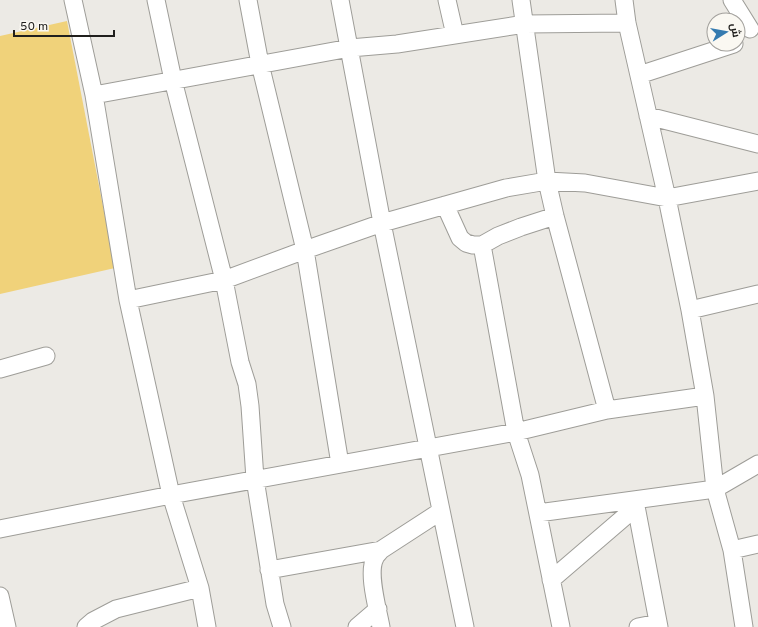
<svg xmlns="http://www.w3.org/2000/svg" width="758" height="627" viewBox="0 0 758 627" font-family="Overpass,Cairo,sans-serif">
<rect width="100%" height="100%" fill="#eceae5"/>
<path fill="#f0d27a" d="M67 21 115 268 0 294V36Z"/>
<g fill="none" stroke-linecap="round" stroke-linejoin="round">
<defs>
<path id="minor" d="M73 0 94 95 128 300 171 495 200 588 207 627
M156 0 173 80 224 280 240 362 247 384 250 406 255 479 275 604 282 627
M248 0 260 64 305 250 340 464
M340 0 382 223 465 627
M447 0 455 35
M521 0 547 181 555 216 607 410
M624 0 627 23 667 198 690 310 705 396 715 489 732 550 744 627
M732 0 750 29
M639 75 734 44
M94 95 350 48 397 44 525 24 627 23
M648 116 758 144
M445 205 460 238 466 243 473 245H482L498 236 521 227 555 216
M482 245 516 432 530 475 561 627
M128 300 224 280 305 250 382 223 506 188 547 181 585 183 667 198 758 181
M690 310 758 294
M0 369 46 356
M635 501 659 627
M538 513 715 489 758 464
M0 529 171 495 516 432 607 410 705 396
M732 550 758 544
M269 570 381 550
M551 580 636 507
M0 596 7 627
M86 627 93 621 116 609 200 588
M357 627 378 609
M381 627C378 610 367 573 375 558 376 555 379 553 381 550L441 511
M638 627 658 623"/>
</defs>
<use href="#minor" stroke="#9e9d98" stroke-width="19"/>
<use href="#minor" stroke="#fff" stroke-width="17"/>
</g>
<g transform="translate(726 32) rotate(79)"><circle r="19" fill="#faf8f2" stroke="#a3a19d"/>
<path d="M0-3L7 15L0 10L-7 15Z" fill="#357bb0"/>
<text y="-6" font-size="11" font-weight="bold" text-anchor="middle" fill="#201f1d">ش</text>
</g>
<path d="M14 30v6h100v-6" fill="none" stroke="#201f1d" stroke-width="2"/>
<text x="20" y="30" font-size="12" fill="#201f1d" stroke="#faf8f2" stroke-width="3" paint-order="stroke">50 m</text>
</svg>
